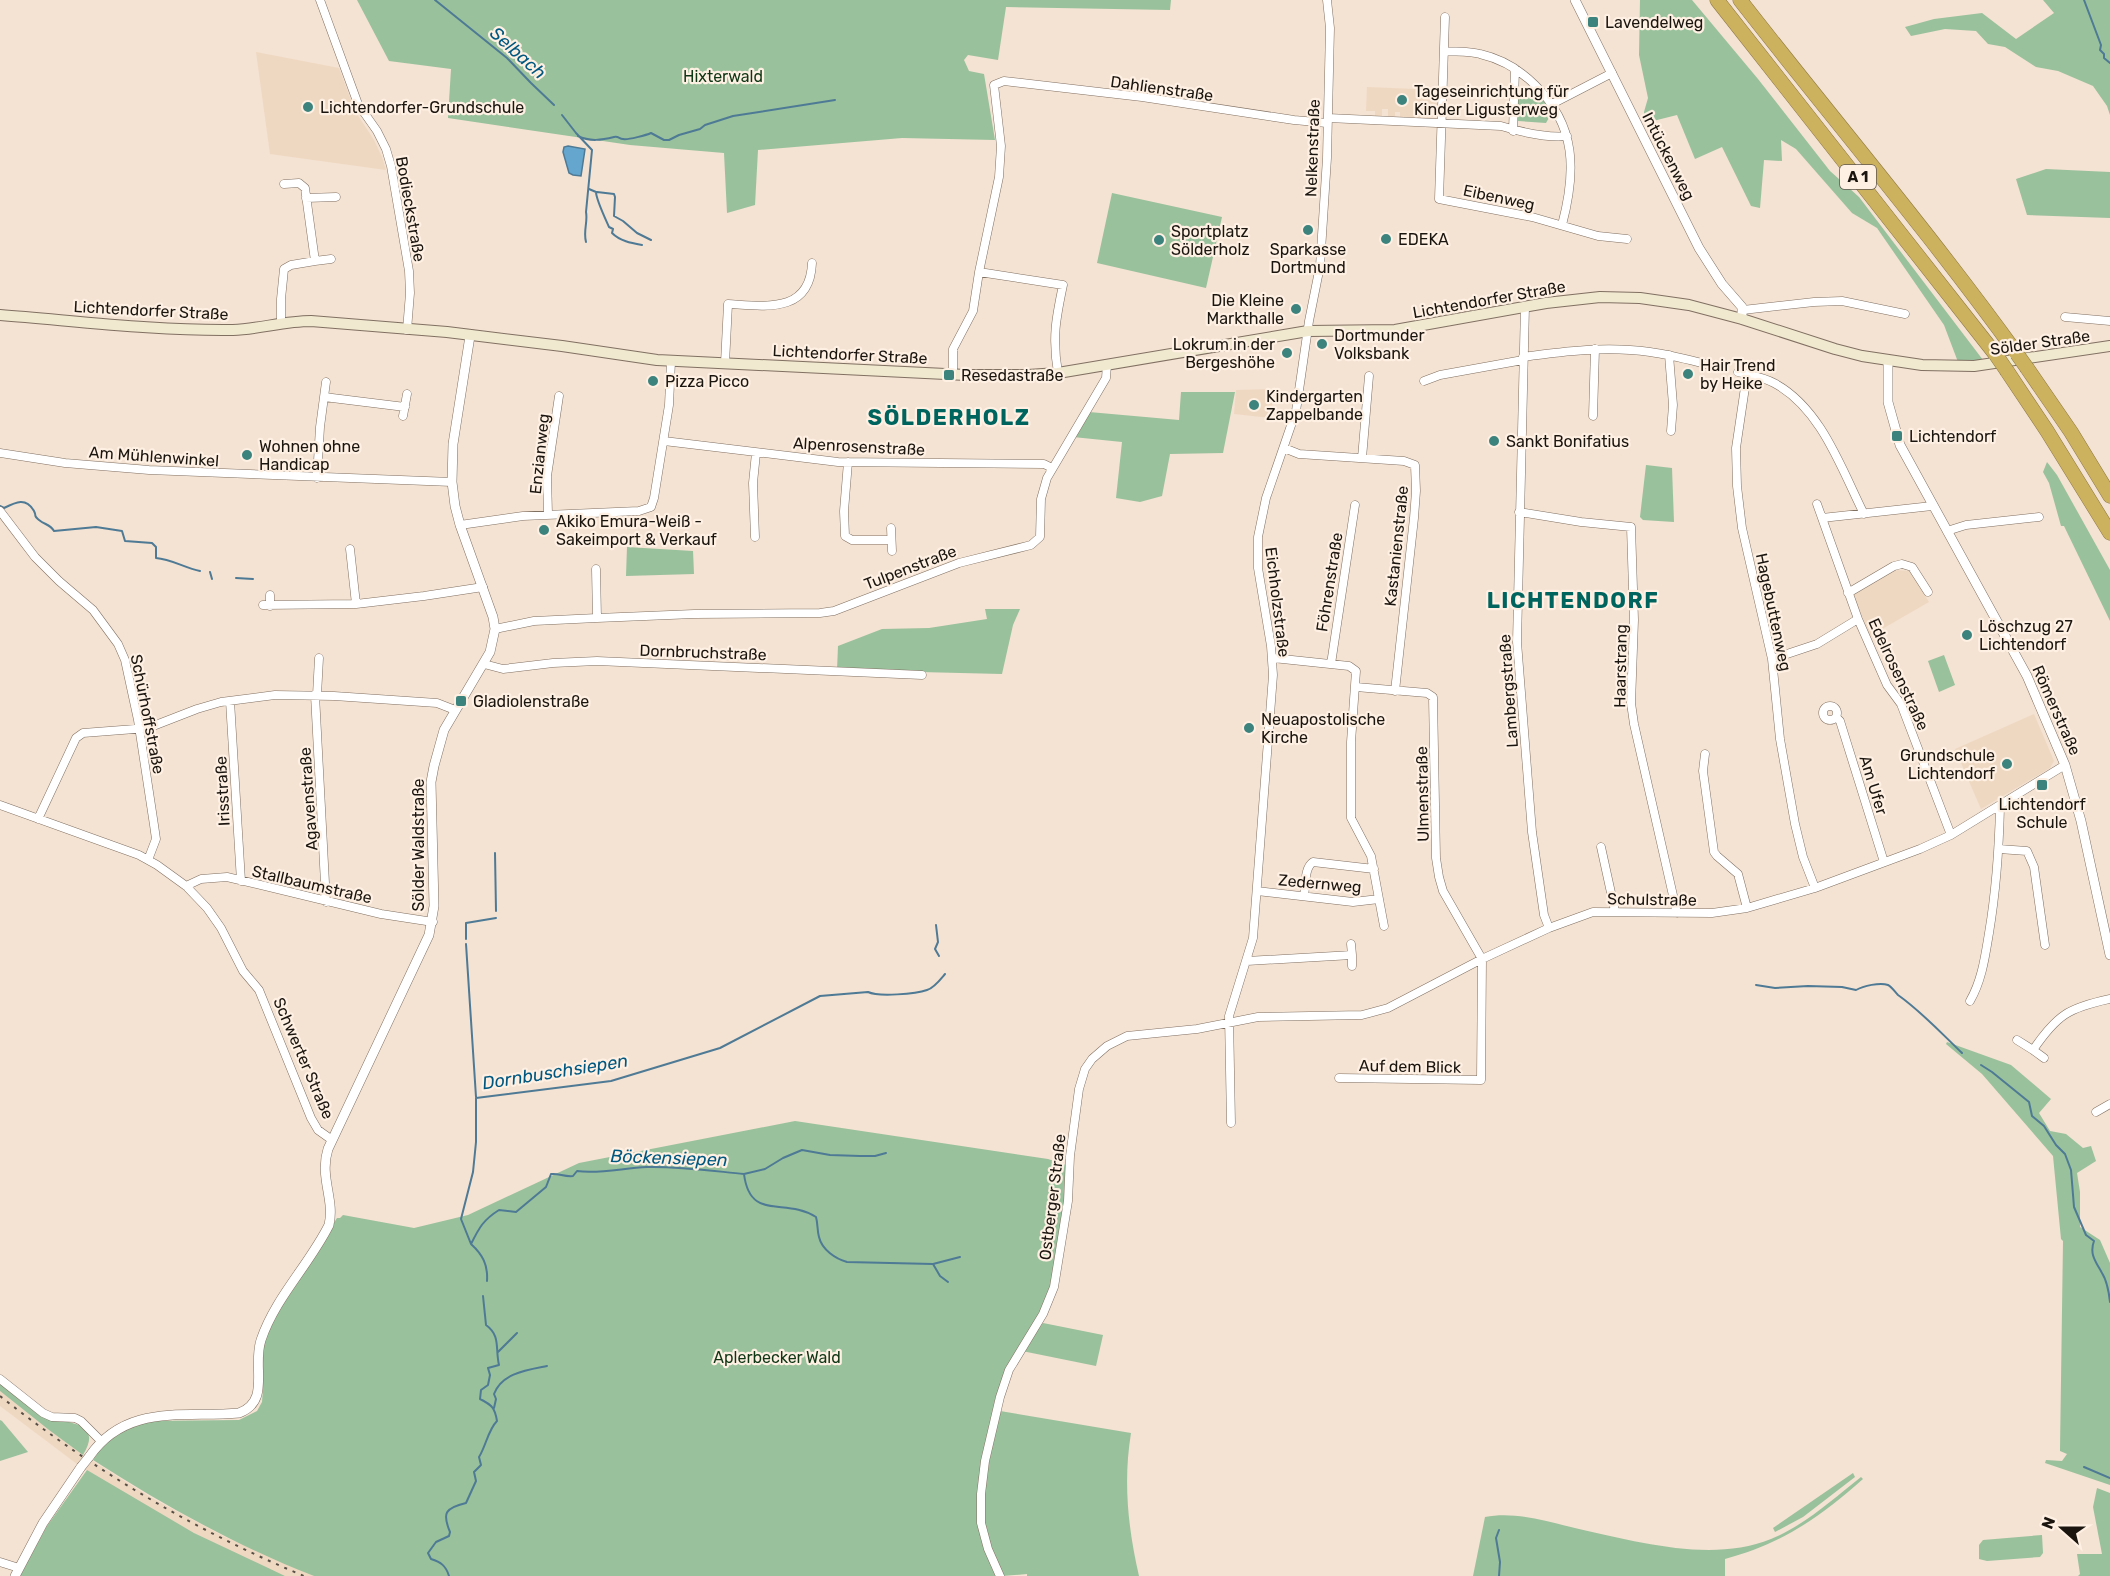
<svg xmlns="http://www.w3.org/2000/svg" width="2110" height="1576" viewBox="0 0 2110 1576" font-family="Rubik,sans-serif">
<rect width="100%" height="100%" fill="#f4e2d2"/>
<path fill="#efd8c2" d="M256 52 339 68 355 111 374 140 382 157 386 170 270 154Z
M1367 87 1439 90 1438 112 1430 118 1400 117V112H1395V116H1388V109H1382V116H1375V111H1366Z
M1274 389 1271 418 1234 414 1236 390Z
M1895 570 1910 571 1929 602 1870 636 1854 597V594Z
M2034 714 2054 761 2050 768 1981 809 1955 749Z
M0 1391 49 1430 83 1455 152 1498 225 1537 314 1576H285L272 1571 194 1533 122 1492 77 1464 0 1406Z"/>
<path fill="#99c19c" d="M357 0H1171L1170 10 1006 7 998 60 968 55 964 60 969 71 984 74 995 140 902 138 758 150 755 205 727 213 724 153 630 145 448 118 451 69 389 61Z
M1640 0H1692L1758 79 1830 171 1859 197 1983 360 1958 362 1944 325 1877 228 1852 213 1796 149 1781 140 1782 161 1764 160 1760 208 1751 206 1722 147 1695 159 1677 115 1645 123 1644 112 1648 98 1639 55Z
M2043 0H2110V115L2107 106 2093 86 2058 71 2036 67 2005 47 1988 44 1976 31 1945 29 1911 36 1905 27 1934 19 1982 13 2016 39 2054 13Z
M1535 90 1552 112 1546 123 1518 121V97L1526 91Z
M2046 169 2110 172V218L2027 215 2016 179Z
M1112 193 1222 217 1206 288 1097 263Z
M1181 392H1235L1223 453 1170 454 1162 496 1140 502 1116 498 1122 442 1073 437 1089 412 1179 420Z
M2047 462 2057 475 2110 570V621L2064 526H2061L2049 483 2043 472Z
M1646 465 1672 468 1674 522 1643 520 1640 517Z
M627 547 693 551 694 574 626 576Z
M985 609H1020L1013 625 1002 674 837 670 838 646 882 629 929 628 987 619Z
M1944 655 1955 685 1939 692 1928 661Z
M1947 1042 2011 1065 2051 1099 2039 1113 2050 1131 2066 1134 2083 1148 2091 1146 2096 1161 2077 1173 2080 1192V1227L2100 1240 2110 1263V1485L2045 1463 2046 1460 2062 1461 2067 1454 2060 1451 2063 1241 2061 1239 2053 1156 1982 1074 1946 1044Z
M795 1121 1048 1159 1066 1165 1068 1185 1057 1262 1047 1303 1003 1381 979 1509 999 1576H314C237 1546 163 1505 93 1460L104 1444 114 1436 145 1421 239 1420 257 1411 262 1402 263 1389 259 1354 270 1324 337 1218H340L343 1215 414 1228 468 1215 579 1163Z
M1043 1323 1103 1335 1096 1366 1022 1351Z
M0 1381C13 1392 26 1405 40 1414 58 1425 106 1417 83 1455L49 1430 0 1391Z
M1000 1411 1131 1433C1123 1482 1128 1528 1139 1576H1027V1574L1002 1576C994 1559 985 1541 983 1523 979 1485 991 1448 1000 1411Z
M0 1420 2 1421 28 1452 0 1461Z
M87 1470 194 1533 285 1576H20L47 1526Z
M1853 1473 1855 1477 1803 1517 1775 1532 1773 1528Z
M1861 1477 1863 1479C1820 1517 1782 1544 1725 1559V1576H1473L1485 1517C1516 1511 1548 1522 1579 1529 1639 1542 1712 1563 1771 1539 1805 1525 1833 1499 1861 1477Z
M2097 1488 2110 1493V1576H2078L2080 1574 2077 1554H2102L2093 1507Z
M2042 1535 2043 1553 2040 1557 1987 1561 1979 1559V1545L1983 1540Z"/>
<path fill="#64a6ce" stroke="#4e7a95" stroke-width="1.5" d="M568 146 585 149 581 176 573 175 569 173 563 152 564 147Z"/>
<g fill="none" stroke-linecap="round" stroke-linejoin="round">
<path stroke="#4e7a95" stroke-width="2" d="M435 0 507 58 531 83 554 105
M2084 0 2101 45 2100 50 2104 54V58L2110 63
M562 115 576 133 592 150 586 212C588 222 583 231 586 242
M578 136C590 142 602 140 614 137 619 136 619 139 623 139 628 140 647 135 651 133L664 140H669L679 135 700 129 705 125 733 116 835 100
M589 189 596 192C596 199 605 218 609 227L613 229 612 233C620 241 631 243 642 245
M597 192 614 194 615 197 614 216 623 221 637 233 651 240
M0 506 4 508C16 502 26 497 34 511 37 517 33 515 39 520 45 525 50 524 54 531L96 527 122 531 125 541 152 543 156 547V558C171 559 185 568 200 571
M210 572 212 579
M236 578 253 579
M495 853 496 911
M936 925 938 942 935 949 939 956
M466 939V923L496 918
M466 944 476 1097
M1756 985 1775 988 1808 986 1842 987 1856 990C1863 986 1880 982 1888 985 1892 987 1895 992 1898 995 1922 1012 1941 1033 1962 1053
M1981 1065 1992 1072 2029 1102 2032 1116 2044 1126 2056 1145 2065 1154 2071 1170 2074 1207 2086 1235 2094 1241C2089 1254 2096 1262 2102 1273 2107 1281 2109 1293 2110 1302
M744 1174 765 1169 783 1158 802 1150 830 1155 860 1156H875L886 1153
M471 1244 461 1219 473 1172 476 1142V1098L611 1081 720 1048 820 996 868 992C878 997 916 994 927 990 934 988 940 980 945 974
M933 1264 940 1276 948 1282
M487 1281C488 1265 483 1255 471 1244 479 1228 483 1220 499 1210L516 1212 546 1187 551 1174C559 1173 564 1177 573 1176L577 1171C600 1174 623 1168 647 1167 677 1166 713 1171 744 1174 750 1222 785 1197 816 1217 818 1224 817 1230 819 1237 822 1250 836 1259 847 1262L933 1264 960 1257
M498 1352 517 1333
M494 1408 496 1399 494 1394C502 1373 527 1370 547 1366
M2084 1467 2110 1478
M1499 1530 1496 1538 1500 1562 1499 1576
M449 1576C446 1566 441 1562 431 1559L428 1553 436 1542 449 1536 450 1532C442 1513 445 1508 466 1503L476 1481 474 1472 481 1465 479 1457C486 1446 488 1430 497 1421 495 1408 492 1405 480 1399L481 1390 488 1385 490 1375 488 1368 499 1365C495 1348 501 1336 486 1325L483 1296"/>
<defs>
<path id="minor" d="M320 0 358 104 377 131 386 149 391 166 409 271 410 293 407 330
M1445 17 1439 199 1532 217 1598 236 1627 239
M1444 51C1456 52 1469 51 1480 54 1502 59 1520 70 1535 85 1577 126 1576 172 1562 225
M1552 104 1612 73
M1328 118 1501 126C1521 132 1546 138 1567 136
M1513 131 1515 69
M306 198 336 197
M315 261 331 259
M979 272 1063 285C1056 318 1052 338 1058 373
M1525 306 1517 642 1532 832 1544 915 1549 928
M1743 310 1814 302 1842 301 1905 314
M2065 317 2110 321
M281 323V299L284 269 291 265 315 261 305 188 299 183 284 184
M1669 355 1673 405 1671 431
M1523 357C1566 351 1607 346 1650 352 1672 355 1693 361 1714 366L1722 365
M725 363 728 304C765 306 810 314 812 263
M1738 372C1750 375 1763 377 1774 383 1821 408 1841 468 1864 514
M1747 374 1736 448 1737 486 1742 528 1772 659 1780 739 1795 824 1803 857 1815 888
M953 375V349L973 311 979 272 999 177 1001 146 994 85 1004 81 1142 97 1294 120 1327 123
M1424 381 1440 375 1523 360
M324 397 405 407
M403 416 407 394
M1593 416 1595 349
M664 441 838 462 1044 464 1052 468
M1284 448 1299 454 1404 461 1415 465 1416 491 1414 518 1395 691
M0 453 65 463 149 470 452 482
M1362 458 1369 376
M848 462 844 511 845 536 852 540H891
M317 478 320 427 326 382
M1817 504 1858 619 1887 685 1901 704 1951 835
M0 511 35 557 59 581 93 610 118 644 125 660 138 720 154 825 156 839 148 860
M1519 512 1581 522 1631 527 1634 620 1631 703 1634 724 1677 913
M548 514 547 476 559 396
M1822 518 1932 506
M460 525 523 516 639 511 651 507 654 498 669 405 671 361
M891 528 892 551
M1947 531 1966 525 2039 517
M755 537 753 483 756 453
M350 549 356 604
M596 569 597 618
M1848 593 1894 566 1902 564 1912 567 1928 592
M263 605 356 604 424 596 483 587
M270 606V595
M495 629 534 621 597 618 694 614 820 613 834 611 959 563 1031 545 1040 537 1041 499 1047 478 1106 378 1107 364
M1273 658 1349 666 1356 671 1351 742V818L1371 856 1384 926
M1772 659 1817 644 1858 619
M484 664 503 669 553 663 597 661 922 675
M1331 664 1355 505
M315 695 326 902
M317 695 319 658
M230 701 241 881
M1823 713a7 7 0 1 1 14 0a7 7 0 1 1-14 0Z
M1836 717 1840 721 1884 862
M1705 754 1703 771 1714 852 1717 856 1738 874 1747 908
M0 805 139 855 157 865 186 886 207 908 221 928 243 971 259 990 311 1118 318 1130 332 1140
M38 819 76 738 83 733 148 728 197 709 221 702 275 695 334 696 437 703 455 710
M1601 847 1615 911
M1999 849 2027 851 2034 867 2045 945
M186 886 201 879 227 877 381 914 433 922
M1257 891 1353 902 1379 899
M1304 896C1306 885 1304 868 1313 862L1374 869
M1352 955V966
M1247 961 1352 955 1351 944
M1970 1001C1982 980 1985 957 1989 933 1996 891 1999 849 2000 807
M2017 1040 2033 1050C2057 1015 2068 1008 2110 999
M2033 1050 2044 1058
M1339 1078 1481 1080 1482 959 1443 891 1439 877 1436 858 1433 697 1427 693 1356 687
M2096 1112 2110 1104
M1231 1123 1229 1016 1253 938 1273 675 1271 646 1258 568V537L1266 498 1296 411 1309 321 1320 266 1327 158 1330 28 1327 0
M0 1379 43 1413 52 1417 75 1418 81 1421 101 1441
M0 1562 19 1568
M1000 1576 988 1549 981 1523V1494L985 1461 1000 1397 1009 1370 1043 1314 1054 1287 1068 1201 1070 1156 1079 1089 1085 1069 1092 1059 1107 1046 1127 1036 1197 1029 1258 1017 1362 1015 1388 1008 1482 959 1549 928 1593 912 1712 913 1747 908 1815 888 1920 849 1951 835 2065 765"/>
<path id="tertiary" d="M1575 0 1699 248 1722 284 1742 307V319
M1888 361V402L1900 445 2027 676 2065 765 2081 821 2110 955
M89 1457C126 1403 183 1418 239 1413 271 1401 252 1367 261 1340 275 1298 309 1265 329 1225 335 1199 319 1177 328 1149L429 935 434 906 431 782 434 766 444 730 490 652 495 629 493 617 460 525 455 506 452 482 453 444 470 336
M15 1576 43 1523 81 1467"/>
<path id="secondary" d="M0 315C77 321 156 331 233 330 259 329 285 321 311 321L447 332 562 346 657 360 966 375H1028L1058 373 1308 331 1395 330 1546 303 1600 297 1640 298 1689 305 1742 319 1835 349 1862 356 1922 365 1974 366 2110 346"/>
<path id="motorway" d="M1717 0 1996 355
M1740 0C1832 118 1929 232 2017 354
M2027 368 2071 432 2110 496
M2007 371 2047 431 2110 533"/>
</defs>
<use href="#minor" stroke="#807062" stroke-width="9"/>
<use href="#tertiary" stroke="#807062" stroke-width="10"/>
<use href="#secondary" stroke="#807062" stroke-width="12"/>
<use href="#motorway" stroke="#8e7a43" stroke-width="15"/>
<use href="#minor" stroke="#fff" stroke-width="8"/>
<use href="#tertiary" stroke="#fff" stroke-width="9"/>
<use href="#secondary" stroke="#f0e8cf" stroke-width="10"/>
<use href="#motorway" stroke="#ccb15f" stroke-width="14"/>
<path stroke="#584f46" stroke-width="2" stroke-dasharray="3 6" stroke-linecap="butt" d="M0 1396C93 1470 194 1530 304 1576"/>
<defs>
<path id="tertiary-bridge" d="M81 1467 89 1457"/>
<path id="motorway-bridge" d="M2017 354 2027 368
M1996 355 2007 371"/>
</defs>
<use href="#tertiary-bridge" stroke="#807062" stroke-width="10" stroke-linecap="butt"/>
<use href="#motorway-bridge" stroke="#8e7a43" stroke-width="15" stroke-linecap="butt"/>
<use href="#tertiary-bridge" stroke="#fff" stroke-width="9"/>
<use href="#motorway-bridge" stroke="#ccb15f" stroke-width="14"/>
</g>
<g fill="#3c837d" stroke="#fef0e3" stroke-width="2">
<rect x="1587" y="16" width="12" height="12" rx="3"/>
<circle cx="1402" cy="100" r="6"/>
<circle cx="308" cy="107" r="6"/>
<circle cx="1308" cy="230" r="6"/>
<circle cx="1386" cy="239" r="6"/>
<circle cx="1159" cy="240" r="6"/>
<circle cx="1296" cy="309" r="6"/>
<circle cx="1322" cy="344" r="6"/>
<circle cx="1287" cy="353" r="6"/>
<circle cx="1688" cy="374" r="6"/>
<rect x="943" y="369" width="12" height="12" rx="3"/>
<circle cx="653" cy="381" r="6"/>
<circle cx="1254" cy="405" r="6"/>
<rect x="1891" y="430" width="12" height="12" rx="3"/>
<circle cx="1494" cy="441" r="6"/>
<circle cx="247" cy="455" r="6"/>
<circle cx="544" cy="530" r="6"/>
<circle cx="1967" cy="635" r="6"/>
<rect x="455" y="695" width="12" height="12" rx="3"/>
<circle cx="1249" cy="728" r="6"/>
<circle cx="2007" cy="764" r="6"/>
<rect x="2036" y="779" width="12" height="12" rx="3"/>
</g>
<g text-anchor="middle" stroke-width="4.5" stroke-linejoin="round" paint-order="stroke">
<rect fill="#fef0e3" stroke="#5f574f" stroke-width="1.5" x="1840" y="165" width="36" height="24" rx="4.5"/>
<g font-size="15" font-weight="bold" fill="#1b150f">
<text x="1858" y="182">A 1</text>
</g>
<g font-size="16" fill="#1b150f" stroke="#fef0e3" text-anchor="start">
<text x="1605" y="28">Lavendelweg</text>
<text x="1414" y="97">Tageseinrichtung für<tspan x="1414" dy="18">Kinder Ligusterweg</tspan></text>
<text x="320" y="113">Lichtendorfer-Grundschule</text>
<text x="1171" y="237">Sportplatz<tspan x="1171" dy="18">Sölderholz</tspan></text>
<text x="1398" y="245">EDEKA</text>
<text x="1308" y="255" text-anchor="middle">Sparkasse<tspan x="1308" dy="18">Dortmund</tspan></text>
<text x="1284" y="306" text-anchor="end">Die Kleine<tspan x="1284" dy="18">Markthalle</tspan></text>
<text x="1334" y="341">Dortmunder<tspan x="1334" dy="18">Volksbank</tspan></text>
<text x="1275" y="350" text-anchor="end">Lokrum in der<tspan x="1275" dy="18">Bergeshöhe</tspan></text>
<text x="1700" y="371">Hair Trend<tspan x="1700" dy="18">by Heike</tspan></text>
<text x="961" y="381">Resedastraße</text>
<text x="665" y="387">Pizza Picco</text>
<text x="1266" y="402">Kindergarten<tspan x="1266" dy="18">Zappelbande</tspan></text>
<text x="1909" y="442">Lichtendorf</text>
<text x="1506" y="447">Sankt Bonifatius</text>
<text x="259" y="452">Wohnen ohne<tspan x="259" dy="18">Handicap</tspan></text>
<text x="556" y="527">Akiko Emura-Weiß -<tspan x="556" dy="18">Sakeimport &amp; Verkauf</tspan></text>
<text x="1979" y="632">Löschzug 27<tspan x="1979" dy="18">Lichtendorf</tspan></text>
<text x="473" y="707">Gladiolenstraße</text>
<text x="1261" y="725">Neuapostolische<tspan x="1261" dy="18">Kirche</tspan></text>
<text x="1995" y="761" text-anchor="end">Grundschule<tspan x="1995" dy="18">Lichtendorf</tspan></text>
<text x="2042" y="810" text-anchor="middle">Lichtendorf<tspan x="2042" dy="18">Schule</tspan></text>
</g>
<g font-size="16" fill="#0e3615" stroke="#fef0e3">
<text x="723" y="82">Hixterwald</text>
<text x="777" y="1363">Aplerbecker Wald</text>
</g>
<g font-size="16" fill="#1b150f" stroke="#fef0e3">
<text transform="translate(1162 88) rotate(8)" y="6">Dahlienstraße</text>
<text transform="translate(1312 148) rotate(-88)" y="6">Nelkenstraße</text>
<text transform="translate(1669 156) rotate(63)" y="6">Intückenweg</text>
<text transform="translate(1499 197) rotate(12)" y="6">Eibenweg</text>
<text transform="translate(411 209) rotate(80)" y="6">Bodieckstraße</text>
<text transform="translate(1489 299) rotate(-10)" y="6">Lichtendorfer Straße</text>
<text transform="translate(151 310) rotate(3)" y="6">Lichtendorfer Straße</text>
<text transform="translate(2040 342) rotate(-8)" y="6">Sölder Straße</text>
<text transform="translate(850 354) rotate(3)" y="6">Lichtendorfer Straße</text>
<text transform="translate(859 446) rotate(3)" y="6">Alpenrosenstraße</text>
<text transform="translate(539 454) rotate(-84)" y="6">Enzianweg</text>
<text transform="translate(154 456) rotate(4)" y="6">Am Mühlenwinkel</text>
<text transform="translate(1396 546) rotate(-84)" y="6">Kastanienstraße</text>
<text transform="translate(910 567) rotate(-21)" y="6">Tulpenstraße</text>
<text transform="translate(1329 582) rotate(-81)" y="6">Föhrenstraße</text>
<text transform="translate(1278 602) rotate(83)" y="6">Eichholzstraße</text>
<text transform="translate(1774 612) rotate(78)" y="6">Hagebuttenweg</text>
<text transform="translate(703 652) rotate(2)" y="6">Dornbruchstraße</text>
<text transform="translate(1620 666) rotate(-89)" y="6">Haarstrang</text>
<text transform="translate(1899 674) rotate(65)" y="6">Edelrosenstraße</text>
<text transform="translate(1508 691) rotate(-94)" y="6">Lambergstraße</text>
<text transform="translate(2057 710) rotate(66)" y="6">Römerstraße</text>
<text transform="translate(148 714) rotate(79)" y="6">Schürhoffstraße</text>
<text transform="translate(1874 785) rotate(73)" y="6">Am Ufer</text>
<text transform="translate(222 791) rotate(-93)" y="6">Irisstraße</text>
<text transform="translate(1422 794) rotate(-91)" y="6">Ulmenstraße</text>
<text transform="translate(308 799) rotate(-94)" y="6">Agavenstraße</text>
<text transform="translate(418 845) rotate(-90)" y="6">Sölder Waldstraße</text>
<text transform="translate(1320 883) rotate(5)" y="6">Zedernweg</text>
<text transform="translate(312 884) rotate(13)" y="6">Stallbaumstraße</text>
<text transform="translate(1652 899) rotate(1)" y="6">Schulstraße</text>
<text transform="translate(304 1058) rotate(67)" y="6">Schwerter Straße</text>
<text transform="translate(1410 1066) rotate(1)" y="6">Auf dem Blick</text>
<text transform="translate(1052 1197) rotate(-83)" y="6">Ostberger Straße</text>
</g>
<g font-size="18" font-style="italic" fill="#005880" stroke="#fef0e3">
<text transform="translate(518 53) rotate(42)" y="6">Selbach</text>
<text transform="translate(555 1072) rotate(-9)" y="6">Dornbuschsiepen</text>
<text transform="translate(669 1158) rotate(2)" y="6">Böckensiepen</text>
</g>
<g font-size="22" font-weight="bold" letter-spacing="1.5" fill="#00645e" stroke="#fef0e3">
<text x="949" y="425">SÖLDERHOLZ</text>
<text x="1573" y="608">LICHTENDORF</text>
</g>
</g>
<g transform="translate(2062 1528) rotate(291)" stroke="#fef0e3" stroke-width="4.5" paint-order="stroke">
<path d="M0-4.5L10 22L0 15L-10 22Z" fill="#1b150f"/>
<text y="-9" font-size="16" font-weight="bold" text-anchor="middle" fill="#1b150f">N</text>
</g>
</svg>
